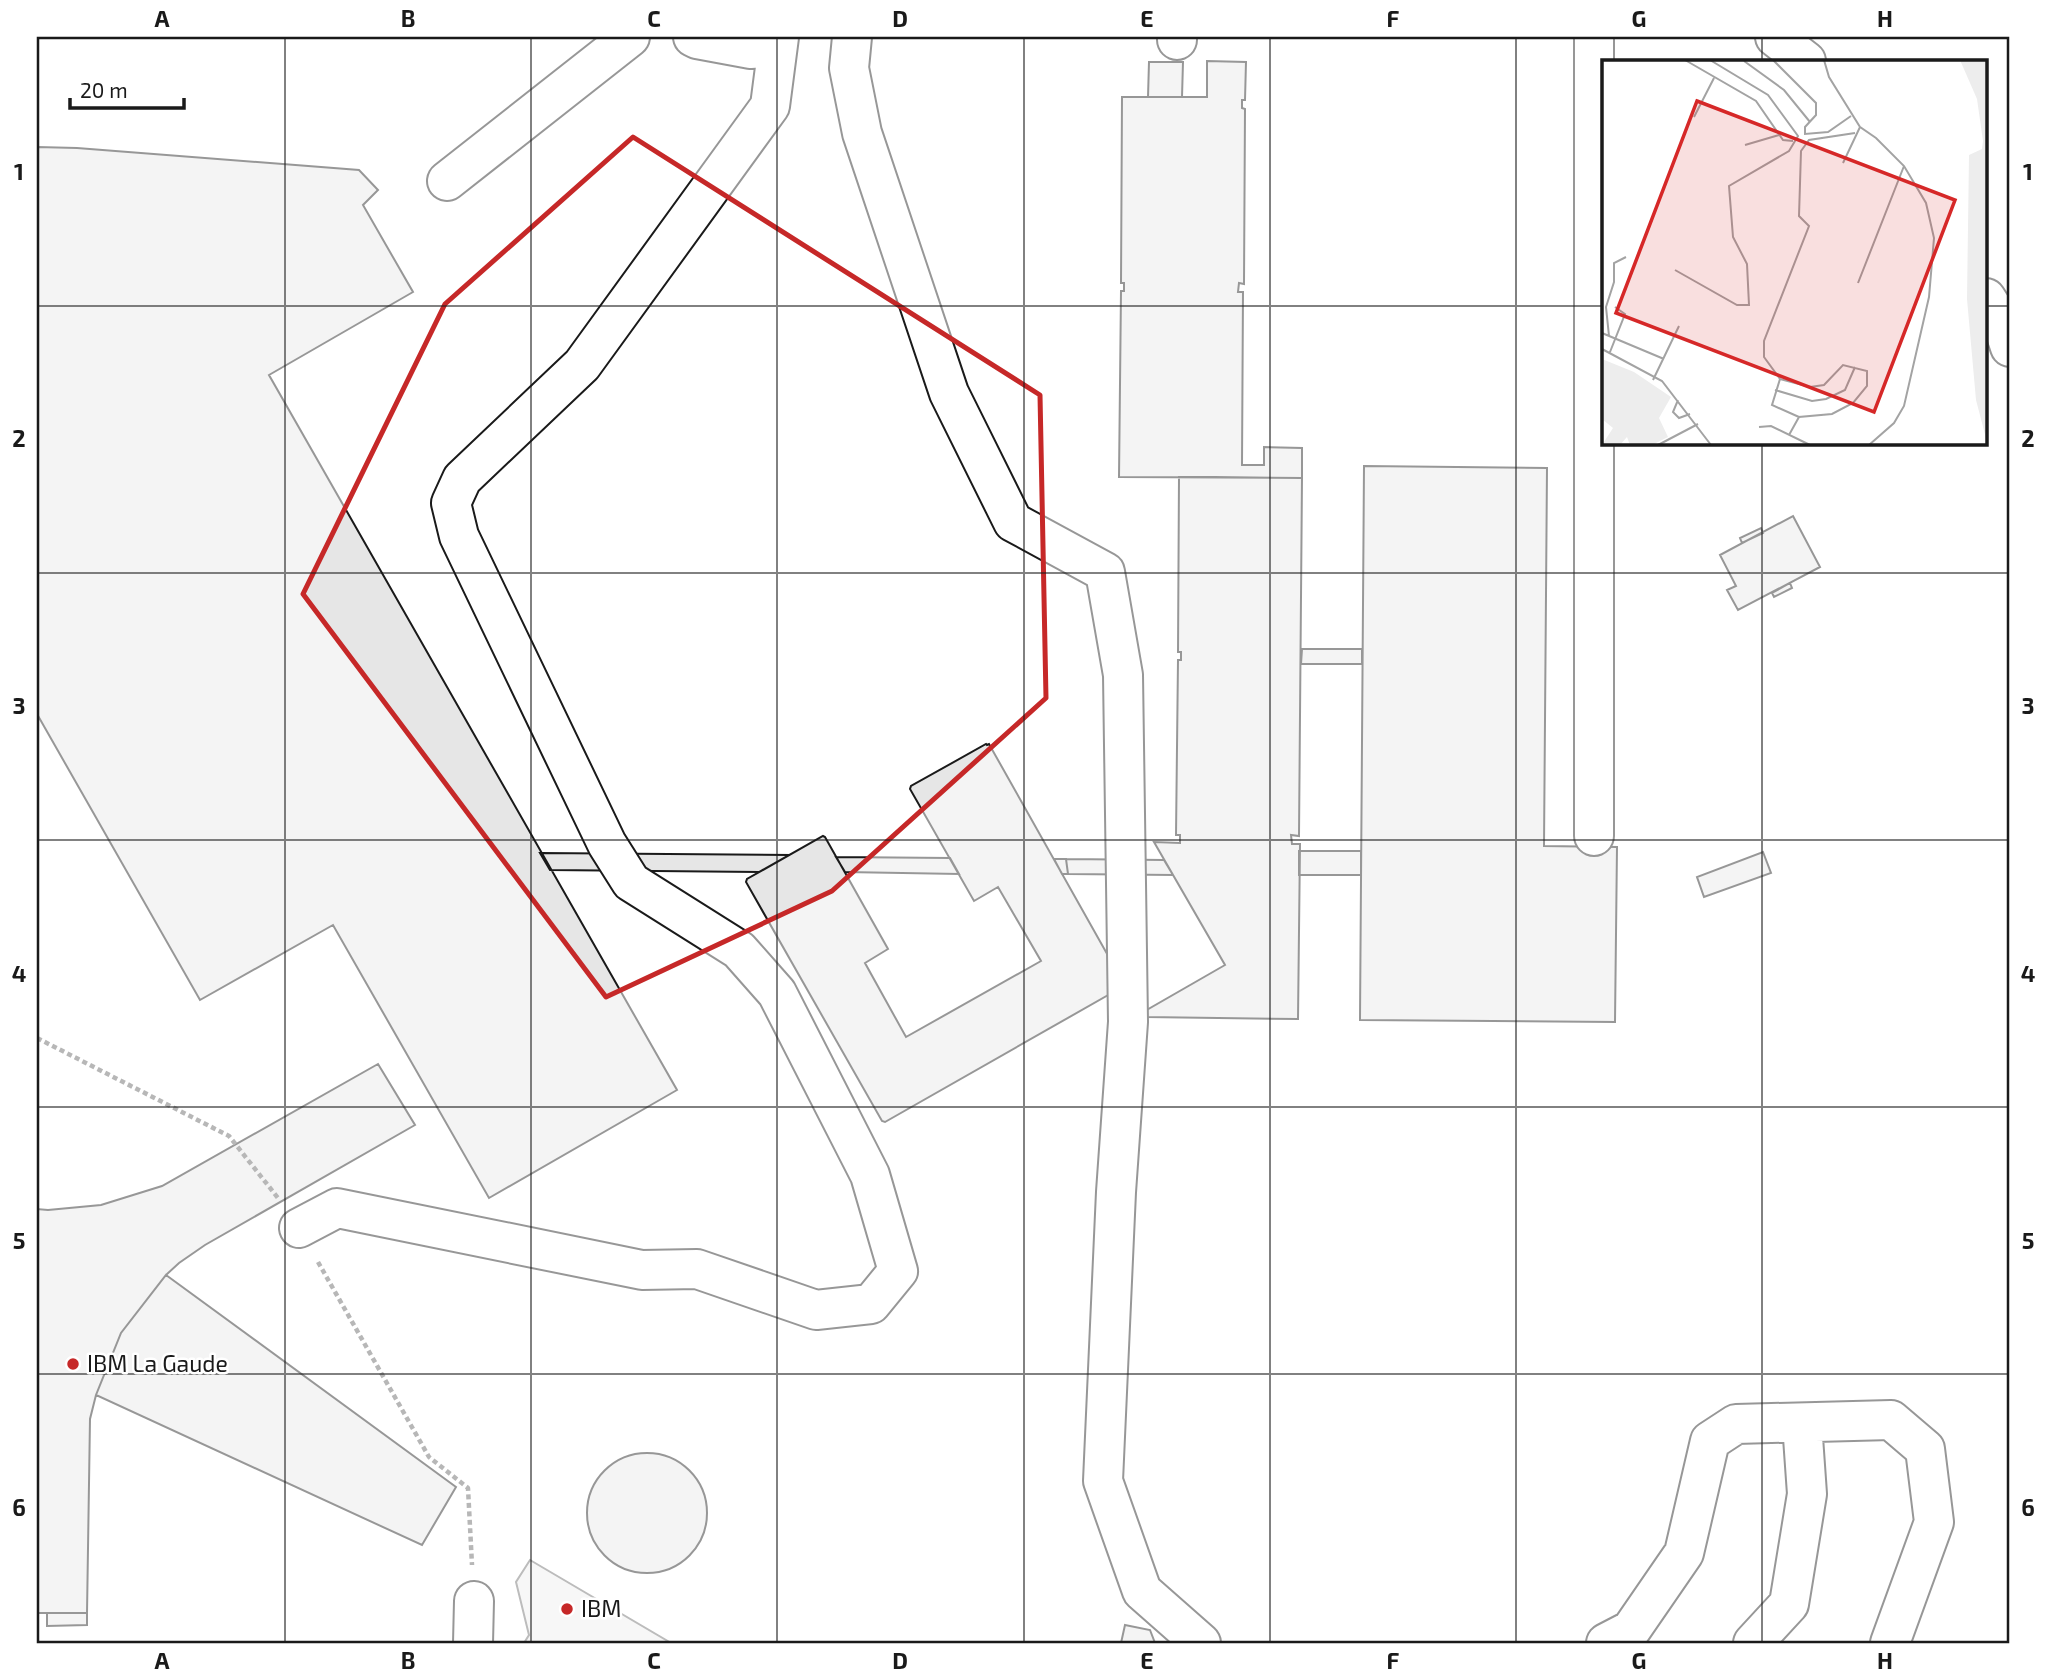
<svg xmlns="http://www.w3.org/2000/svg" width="2047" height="1680" viewBox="0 0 2047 1680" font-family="'Exo 2',sans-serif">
<rect width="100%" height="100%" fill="#fff"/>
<path fill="#ededed" stroke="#6a6a6a" stroke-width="2" d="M530 1560 671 1643H524L529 1635 516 1582Z"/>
<path fill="#e6e6e6" stroke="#1a1a1a" stroke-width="2" d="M1207 61 1246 62 1245 100H1242V108L1245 109 1244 284 1239 283 1238 292H1243L1242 465H1264V447L1302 448V478L1119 477 1121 291H1124V283H1121L1122 97H1207Z
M1149 62H1183L1182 97H1148Z
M37 147 77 148 359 170 378 190 363 205 413 292 269 375 677 1090 489 1198 333 925 200 1000 37 714Z
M1364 466 1547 468 1544 846 1617 847 1615 1022 1360 1020Z
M1179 477 1302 478 1299 836 1291 835 1292 844H1300L1298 1019 1146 1017 1145 1011 1225 965 1154 842 1180 843V835H1176L1178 660H1181V652H1178Z
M1793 516 1820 567 1738 610 1727 590 1736 586 1720 555Z
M1761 528 1763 533 1742 543 1740 538Z
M1790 583 1792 588 1774 597 1772 593Z
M1302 649H1362V664H1301Z
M986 744 987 745 989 744 1124 984V986L885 1122 882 1121 746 882 747 879 823 836 825 837 888 949 865 963 906 1037 1041 961 998 887 974 901 910 789 911 786Z
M1299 851H1361V875H1299Z
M1763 852 1771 873 1704 897 1697 877Z
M540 853 789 855 759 872 550 870Z
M836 857 950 858 959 874 845 872Z
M1054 859H1066L1068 874H1062Z
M1066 859 1164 860 1173 875 1068 874Z
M378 1064 415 1125 205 1245 179 1263 166 1275 121 1333 96 1395 90 1419 87 1613H37V1209L48 1210 101 1205 162 1186Z
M166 1275 456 1487 422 1545 96 1395 121 1333Z
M587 1513a60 60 0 1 1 120 0a60 60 0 1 1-120 0Z
M47 1613H87V1625L47 1626Z
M1125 1625 1150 1630 1155 1643H1121Z"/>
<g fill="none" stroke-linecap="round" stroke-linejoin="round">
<defs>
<path id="minor" d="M693 37 697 39 751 49 761 37
M852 37 849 68 862 133 949 393 1013 522 1105 572 1123 675 1128 1022 1116 1192 1103 1481 1142 1591 1201 1643
M1177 37V40
M1594 37V836
M1775 37 1806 61
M447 181 630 37
M1986 298 2002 323 2010 347
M299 1228 337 1208 642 1270 697 1269 816 1310 871 1304 898 1271 870 1175 777 993 739 950 631 882 607 844 459 536 451 503 462 479 582 365 770 106 779 37
M473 1643 474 1601
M1606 1643 1631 1630 1684 1553 1710 1441 1736 1424 1891 1420 1925 1449 1934 1522 1890 1643
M1753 1643 1789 1604 1807 1494 1802 1423"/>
</defs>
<use href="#minor" stroke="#1a1a1a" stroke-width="42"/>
<path stroke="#5f5f5f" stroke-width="4.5" stroke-dasharray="5 3.5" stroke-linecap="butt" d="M37 1038 229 1136 278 1198
M318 1262 429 1457 468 1488 472 1565"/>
<use href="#minor" stroke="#fff" stroke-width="38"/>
</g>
<path d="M0 0H2047V1680H0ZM633 137 1040 395 1046 698 832 891 606 997 303 594 445 304Z" fill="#fff" fill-opacity=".55" fill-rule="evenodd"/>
<path fill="none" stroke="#c62828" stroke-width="5" stroke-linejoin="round" d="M633 137 1040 395 1046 698 832 891 606 997 303 594 445 304Z"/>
<path fill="none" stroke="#1a1a1a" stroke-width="2" stroke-opacity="0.55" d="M285 37V1643M531 37V1643M777 37V1643M1024 37V1643M1270 37V1643M1516 37V1643M1762 37V61M37 306H1604M1986 306H2010M1762 443V1643M37 573H2010M37 840H2010M37 1107H2010M37 1374H2010"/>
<g fill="#c62828" stroke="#fff" stroke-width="2.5">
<circle cx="73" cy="1364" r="7"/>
<circle cx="567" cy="1609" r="7"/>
</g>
<g text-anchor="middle" stroke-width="5" stroke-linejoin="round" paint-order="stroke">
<g font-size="23" fill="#1a1a1a" stroke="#fff" text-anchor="start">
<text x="87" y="1372">IBM La Gaude</text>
<text x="581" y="1617">IBM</text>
</g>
</g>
<g transform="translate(1602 60)">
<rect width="385" height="385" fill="#fff"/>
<path d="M358 0H385V382L374 340 365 239 367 95 380 89 381 81 375 39ZM0 299 32 312 69 337 57 358 66 377 50 385H28L25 377 18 385H0L11 368 0 359Z" fill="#ededed"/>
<path fill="none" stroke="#a3a3a3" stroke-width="2" d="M83 0 154 41 181 80 191 81M171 0 214 43V55L203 67V74L226 72 249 56M222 0 227 17 258 67M142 1 182 30 208 62M92 57 112 18M143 85 177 75M241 103 258 67 274 78 302 106 324 143 332 178 327 237 302 346 292 363 267 385M73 210 135 245H147L145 204 131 177 127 126 187 91 196 76 166 35 108 0M256 223 302 106M0 273 62 299M7 276 4 247 12 222V203L24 197M0 289 60 321 109 385M8 292 23 254 13 247M178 319 162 297V281L207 166 197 156 199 91 207 80 253 73M51 320 77 266M173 330 210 341 224 339 243 330 253 307M76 340 71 352 77 358 88 354M157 367 169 366 208 385M187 375 197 357 230 354 251 343 265 326V311L241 305 222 325 208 327 178 319 170 345 197 357M56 385 96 364"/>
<path fill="#d62828" fill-opacity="0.15" stroke="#d62828" stroke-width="3.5" d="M95 41 353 140 272 352 14 253Z"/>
<rect width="385" height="385" fill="none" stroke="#1a1a1a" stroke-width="3.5"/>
</g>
<rect width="2047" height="1680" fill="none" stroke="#ffffff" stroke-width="77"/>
<path d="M70 98v10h114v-10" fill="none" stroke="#1a1a1a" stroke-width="3.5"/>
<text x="80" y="98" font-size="21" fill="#1a1a1a" stroke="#ffffff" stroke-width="5" paint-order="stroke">20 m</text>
<rect x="38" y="38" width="1970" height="1604" fill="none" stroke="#1a1a1a" stroke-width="2.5"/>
<g font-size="23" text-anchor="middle" font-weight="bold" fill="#1a1a1a">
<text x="162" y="27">A</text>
<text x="408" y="27">B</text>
<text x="654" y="27">C</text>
<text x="900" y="27">D</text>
<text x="1147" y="27">E</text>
<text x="1393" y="27">F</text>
<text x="1639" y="27">G</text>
<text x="1885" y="27">H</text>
<text x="19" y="180">1</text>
<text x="2028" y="180">1</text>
<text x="19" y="447">2</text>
<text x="2028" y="447">2</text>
<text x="19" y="714">3</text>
<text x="2028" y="714">3</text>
<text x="19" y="982">4</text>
<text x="2028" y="982">4</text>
<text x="19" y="1249">5</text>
<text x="2028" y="1249">5</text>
<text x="19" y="1516">6</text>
<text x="2028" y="1516">6</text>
<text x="162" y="1669">A</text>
<text x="408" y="1669">B</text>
<text x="654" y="1669">C</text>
<text x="900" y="1669">D</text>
<text x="1147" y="1669">E</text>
<text x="1393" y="1669">F</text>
<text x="1639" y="1669">G</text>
<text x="1885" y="1669">H</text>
</g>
</svg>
